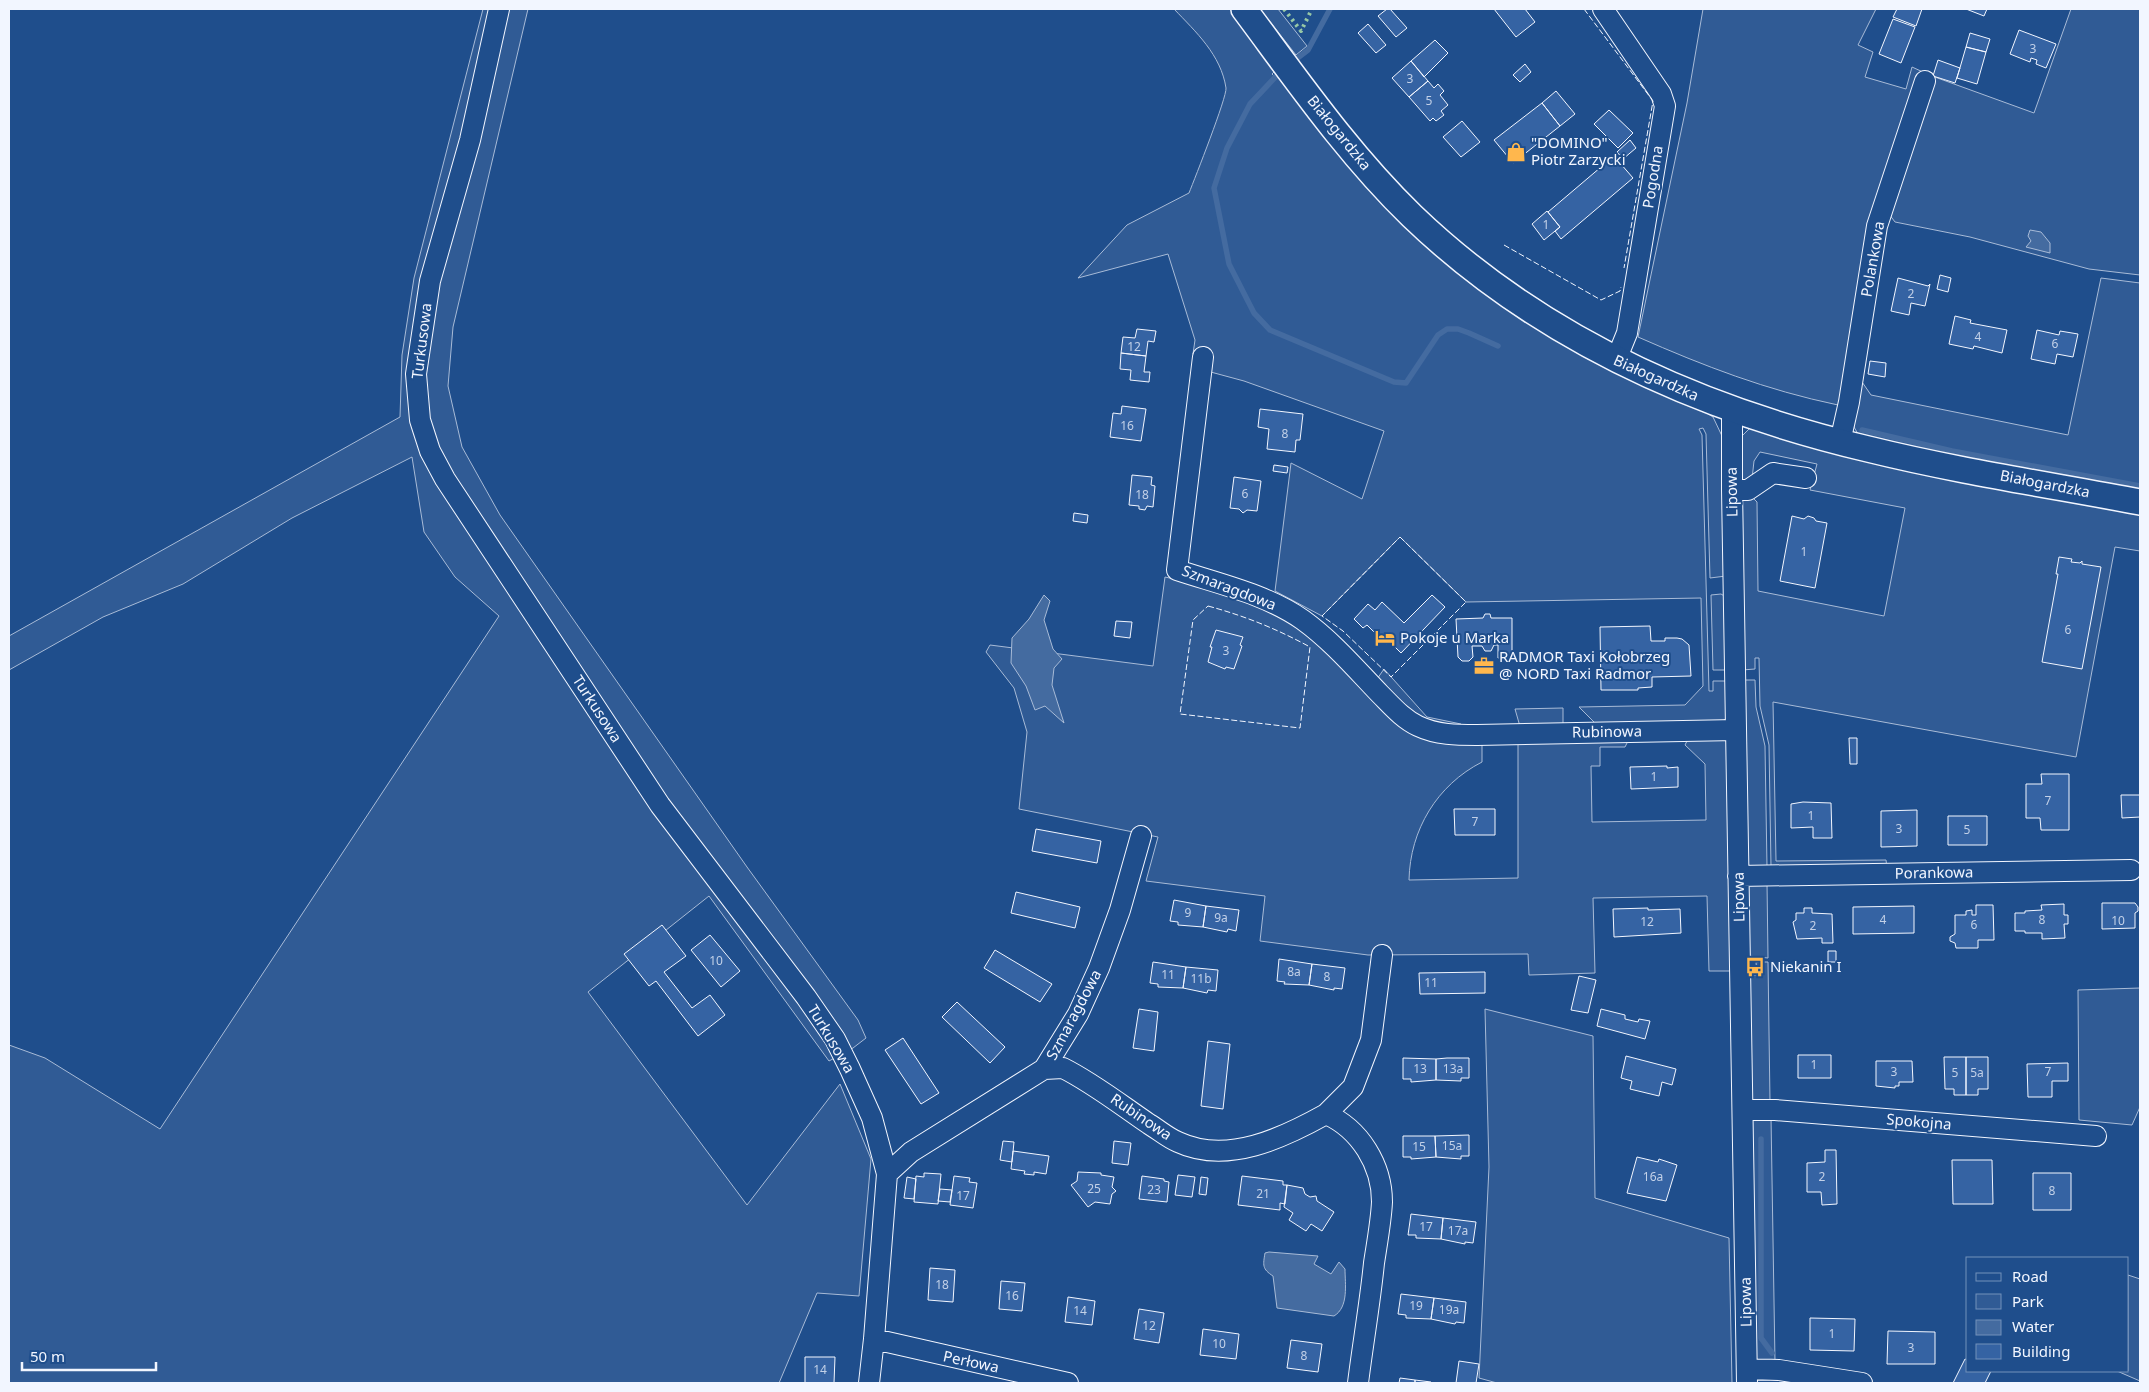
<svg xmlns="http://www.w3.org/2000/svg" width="2149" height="1392" viewBox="0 0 2149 1392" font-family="'Noto Sans',sans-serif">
<rect width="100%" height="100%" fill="#1f4e8c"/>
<path fill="#305b95" stroke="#a8bbd7" d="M483 9H528L453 327 448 386 462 447 500 515 747 867 858 1020 866 1038 853 1048 829 1061 709 896 588 992 747 1205 840 1084 871 1159 859 1296 817 1293 779 1383H9V1045L45 1058 160 1129 499 616 455 577 424 532 412 457 292 518 183 584 103 617 9 670V636L400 417 402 355 414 278Z
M1174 9H1235L1276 70 1272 74 1275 77 1279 74 1398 214 1713 417 1722 436 1726 576 1710 578 1706 434 1703 428 1699 429 1702 435 1709 691H1713V681H1727L1728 717 1721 722 1600 728 1579 707 1685 705 1703 686 1701 598 1466 602 1400 537 1322 616 1275 591 1291 463 1362 499 1384 431 1244 381 1207 371 1208 356 1193 354 1195 340 1168 254 1078 278 1127 225 1189 193C1195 178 1227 97 1226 88 1221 55 1196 32 1174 9Z
M1260 9H1278L1307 46 1296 55Z
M1703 9H1876L1858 45 1873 52 1865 77 1906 89 1912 67 1923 72 1842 397 1838 405C1766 390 1704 366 1638 337L1687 103Z
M2071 9H2140V275L2089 269 1970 237 1895 222 1889 214 1932 76 2034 113Z
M2101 278 2140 283V494L1906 449 1858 434 1854 427V420L1860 379 1871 395 2068 435Z
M1757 427 2140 510V551L2115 547 2076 757 1773 702 1776 861 1886 860 1887 868 1771 867 1769 745 1760 706 1759 658H1755V669L1742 670 1739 502 1743 498H1753L1757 502 1758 591 1884 616 1905 508 1810 490 1817 464 1760 452 1754 461 1752 479 1741 481 1742 436 1750 428Z
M1165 577 1183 581 1185 577 1292 619 1392 714 1482 741V762C1437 785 1410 830 1409 880L1518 878V738L1630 737 1625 747H1600V766H1591L1592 822 1706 820 1705 764 1685 745 1690 735 1715 737 1729 742 1733 971H1709L1707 896 1593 898 1595 973 1529 975 1528 954 1368 955 1260 941 1265 896 1146 881 1158 837 1019 809 1027 732 1014 688 986 652 990 645 1153 666Z
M1721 594 1726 597 1727 670H1713L1711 595Z
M1384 669 1427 717 1461 724 1456 731 1427 725 1375 682Z
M1742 680H1755L1756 707 1765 746 1767 867 1745 865Z
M1563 708V729L1521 730 1515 709Z
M1753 883H1767L1768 958 1748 956V886Z
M1756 962H1768L1770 1102H1757L1750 1098 1748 975H1757Z
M2140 988V1107L2132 1125 2079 1120 2078 990Z
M1485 1009 1593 1036 1595 1198 1729 1238 1732 1383H1497L1479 1378 1489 1167Z
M1757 1117H1771L1775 1362 1761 1361 1755 1358 1750 1120Z
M2128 1275 2140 1279V1381L2117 1371H2128Z"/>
<path fill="#446ba0" stroke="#a8bbd7" d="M2030 230 2041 232 2050 243V253L2026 247 2031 241 2028 236Z
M1044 595 1050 601 1044 620 1053 649 1062 659 1054 668 1052 685 1064 723 1045 706 1035 710 1026 686 1011 663 1012 638 1029 619Z
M1269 1252 1318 1256 1314 1264 1331 1274 1339 1262 1345 1269C1345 1284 1349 1307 1334 1316L1277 1308 1273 1276C1262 1269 1263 1265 1265 1253Z"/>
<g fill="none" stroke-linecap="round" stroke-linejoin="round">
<path stroke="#446ba0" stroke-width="5.5" d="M1291 63 1308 50 1330 9
M1282 70 1250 104 1227 148 1214 188 1229 264 1254 313 1270 330 1394 382 1406 383 1438 335 1447 329H1458L1469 333 1498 346
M1862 430 1952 451 2140 486
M1761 1139V1338L1772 1353"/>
</g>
<path fill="#3563a3" stroke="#f2f6ff" d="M1387 9H1390L1407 28 1396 37 1378 16Z
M1494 9H1525L1535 22 1516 37Z
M1897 9H1922L1916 26 1893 17Z
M1966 9H1987L1984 16Z
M1893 19 1915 27 1901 63 1879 54Z
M1368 24 1386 45 1376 53 1358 33Z
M2019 30 2056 44 2046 68 2036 64 2037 60 2031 58 2030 62 2010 54Z
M1970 33 1990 39 1986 52 1966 47Z
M1435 40 1448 53 1424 77 1411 61Z
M1966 47 1986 52 1977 84 1957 78Z
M1938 60 1960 68 1955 83 1933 76Z
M1411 61 1428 81 1409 97 1392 78Z
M1525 64 1531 72 1520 82 1513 75Z
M1428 81 1434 88 1438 84 1444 91 1440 95 1448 105 1441 111 1444 115 1436 121 1433 118 1430 121 1409 97Z
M1556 91 1575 114 1560 126 1542 103Z
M1542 103 1560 126 1513 163 1494 140Z
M1609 110 1633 133 1618 148 1594 124Z
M1462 121 1480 142 1461 157 1443 137Z
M1630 140 1636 148 1623 159 1617 152Z
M1614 156 1633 178 1561 239 1555 231 1560 227 1548 212Z
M1547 211 1560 227 1544 240 1532 224Z
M1940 275 1951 278 1948 292 1937 289Z
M1898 278 1928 286 1930 284 1925 306 1911 303 1909 315 1891 311Z
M1955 316 1971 320 1970 323 2007 330 2002 353 1974 346 1973 349 1949 344Z
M1137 329 1156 331 1154 342 1148 341 1146 356 1121 353 1123 337 1135 338Z
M2037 330 2059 335 2060 331 2078 334 2073 357 2057 354 2055 364 2031 359Z
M1121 353 1146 356 1144 372H1150L1149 382 1130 380 1131 370 1120 369Z
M1870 361 1886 363 1885 377 1868 374Z
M1122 406 1146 409 1141 441 1110 437 1113 413 1121 414Z
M1260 409 1303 414 1300 440H1296L1295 452 1267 449 1269 429 1258 427Z
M1274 465 1288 467 1287 473 1273 471Z
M1132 475 1152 477 1151 485 1155 486 1153 507 1147 506 1145 510 1139 509V506L1129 505Z
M1234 477 1261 481 1257 511 1247 510 1243 513 1239 509 1230 508Z
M1074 513 1088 515 1087 523 1073 521Z
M1792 516 1804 519 1808 516 1814 518 1816 521 1827 523 1815 588 1780 581Z
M2059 557 2072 559 2071 562 2080 563 2082 561V564L2101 567 2082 669 2042 662 2058 574H2056Z
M1432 595 1445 607 1401 653 1389 641 1387 644 1378 636 1380 635 1377 631 1375 633 1367 625 1363 628 1354 619 1368 604 1375 610 1382 602 1404 623Z
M1485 614H1490L1491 618H1512V658H1498V645H1494L1491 651H1485L1482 646H1472L1473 657 1469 661H1462L1458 657 1456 619 1483 618Z
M1116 621 1132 622 1130 638 1114 636Z
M1650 626 1651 641H1665V638H1677L1682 639 1689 645 1691 676 1652 677V687L1638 688V690H1601L1600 627Z
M1216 630 1243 637 1240 645 1242 646 1234 669 1226 667 1225 669 1208 662 1212 647H1210Z
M1849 738H1857V764H1850Z
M1667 766V768L1678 767V787L1631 789 1630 767Z
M2041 774H2069V830H2041L2040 818H2026V784H2042Z
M2121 795H2140V817L2122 818Z
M1803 802 1831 803 1832 838H1813V827L1791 828V804Z
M1454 809H1495V835H1455Z
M1917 810V846L1881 847V811Z
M1948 816H1987V845H1948Z
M1036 829 1101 841 1097 863 1032 851Z
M1016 892 1080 907 1075 928 1011 913Z
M1174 900 1206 906 1203 927 1178 925V922L1170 921Z
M2102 903H2135L2138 907V911L2135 913V928L2102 929Z
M2064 904V915H2068V924H2064L2065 938 2042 939V933H2025V931H2015V913H2025V911L2042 910 2041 905Z
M1976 905H1993L1994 940H1978V948H1956L1955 943 1950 941V937L1955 934V915H1966V911L1972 910V915H1976Z
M1206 906 1239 910 1236 931 1228 929 1227 932 1203 927Z
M1914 906V933L1853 934V907Z
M1648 908V910L1680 909 1681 933 1614 937 1613 909Z
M1804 908H1812V913L1832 914 1833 943H1822V938L1797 939 1793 922 1796 920V913H1804Z
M662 925 686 956 664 972 692 1008 710 995 725 1015 698 1036 656 981 649 986 624 954Z
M710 935 740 971 721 987 691 950Z
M995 950 1052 984 1040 1002 984 968Z
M1828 951H1836V962H1828Z
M1279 959 1312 964 1309 985 1284 984 1285 982 1277 981Z
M1153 962 1186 967 1183 988 1158 987V984L1150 983Z
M1312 964 1345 968 1342 989 1334 988V990L1309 985Z
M1186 967 1218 970 1216 991 1208 990 1207 993 1183 988Z
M1485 972V993L1420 994 1419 973Z
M1579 976 1596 980 1588 1013 1571 1010Z
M957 1002 1005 1047 990 1063 942 1017Z
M1139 1009 1158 1012 1154 1051 1133 1048Z
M1601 1009 1625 1015V1019L1638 1022 1639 1019 1650 1021 1645 1039 1597 1026Z
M903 1038 939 1093 921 1104 885 1050Z
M1208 1041 1230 1044 1223 1109 1201 1106Z
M1798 1055H1831V1078H1798Z
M1626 1056 1676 1069 1672 1085 1662 1082 1659 1096 1630 1089 1632 1081 1621 1078Z
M1944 1057H1966V1095H1954V1089H1945Z
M1966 1057H1988V1089H1978V1095H1966Z
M1403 1058 1436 1059V1080L1411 1082V1079H1403Z
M1447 1058H1469V1078H1461V1081L1436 1080V1059Z
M1876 1061H1912L1913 1082H1899V1086H1895V1088L1876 1086Z
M2068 1063V1081H2052V1097H2028L2027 1064Z
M1469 1135V1156H1461V1159L1436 1157 1435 1136Z
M1403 1136H1435L1436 1157 1411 1159V1157H1403Z
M1003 1141 1014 1142 1012 1162 1000 1160Z
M1114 1141 1131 1143 1128 1165 1112 1163Z
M1825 1150H1836L1837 1204 1822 1205 1821 1192H1807V1163L1825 1162Z
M1013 1151 1049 1156 1046 1174 1034 1172V1175L1024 1174 1025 1171 1011 1169Z
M1637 1157 1658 1162 1659 1159 1677 1165 1666 1201 1627 1193Z
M1952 1160H1992L1993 1204H1953Z
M1078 1172 1101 1173V1175L1114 1177 1112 1187 1116 1191 1112 1194 1110 1204 1095 1202 1088 1207 1071 1185 1077 1181Z
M924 1173 941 1174 938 1204 914 1202 916 1176 924 1177Z
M2033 1173H2071V1210H2033Z
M1178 1175 1195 1177 1192 1197 1175 1195Z
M954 1176 970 1178 969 1182 977 1183 973 1208 950 1205Z
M1142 1176 1164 1179V1181L1169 1182 1167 1202 1139 1199Z
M1242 1176 1283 1181V1185H1287L1285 1204 1280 1203V1210L1238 1205Z
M907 1177 916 1179 914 1199 904 1198Z
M1201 1177 1208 1178 1206 1195 1199 1194Z
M1287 1185 1303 1188 1305 1194 1310 1197 1316 1196 1317 1201 1334 1212 1322 1231 1311 1224 1306 1231 1289 1220 1293 1213 1284 1207Z
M940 1189 952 1190 950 1202 938 1201Z
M1411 1214 1443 1218 1441 1239 1416 1238V1235H1408Z
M1443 1218 1476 1222 1473 1243 1465 1242V1244L1441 1239Z
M930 1268 955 1270 953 1302 928 1300Z
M1001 1281 1025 1283 1022 1311 999 1309Z
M1401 1294 1434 1298 1431 1319 1406 1318V1315L1398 1314Z
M1068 1297 1095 1301 1092 1325 1065 1322Z
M1434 1298 1466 1302 1464 1323 1456 1322 1455 1324 1431 1319Z
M1139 1309 1164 1313 1159 1343 1134 1339Z
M1810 1318 1855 1319 1854 1351 1810 1350Z
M1203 1329 1239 1334 1236 1359 1200 1355Z
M1888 1331 1935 1332V1364H1887Z
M1291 1340 1322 1344 1318 1372 1287 1368Z
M805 1357H835L834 1383H805Z
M1965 1359 1968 1360V1371H1991L1985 1383H1953Z
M1459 1361 1479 1364 1476 1383H1456Z
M1400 1378 1415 1380V1383H1399Z
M1415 1380 1431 1382 1430 1383H1415Z"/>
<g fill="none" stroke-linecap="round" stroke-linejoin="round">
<defs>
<path id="minor" d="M499 9 470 140 430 281 416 374 420 420 430 451 445 479 660 805 806 997 835 1039 850 1069 872 1118 887 1174 874 1339 869 1383
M1603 9 1661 94 1665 106 1627 333 1616 360
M1203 357 1177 570C1219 584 1266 594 1303 620 1332 641 1356 669 1380 694 1392 706 1403 719 1418 726 1437 735 1457 735 1477 735L1736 730
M1735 411 1732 419V490L1747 1383
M1840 442 1849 402 1877 226 1925 81
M1732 490H1748L1773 473 1806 478
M1738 876 2131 870
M1044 1069 1063 1068C1093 1083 1121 1105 1149 1124 1159 1130 1168 1138 1178 1142 1227 1165 1283 1138 1326 1114 1360 1129 1382 1165 1382 1202 1381 1222 1377 1243 1374 1263 1370 1303 1363 1343 1358 1383
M1743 1110H1775L2096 1136
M1326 1114 1353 1087 1371 1040 1382 955
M887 1174 911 1152 1044 1069 1078 1014 1099 968 1120 910 1141 836
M874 1339 1068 1383
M1747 1369 1779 1370 1862 1383"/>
<path id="major" d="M1244 9C1297 80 1348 154 1412 216 1538 337 1699 409 1868 449 1957 471 2050 485 2140 502"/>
</defs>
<use href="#minor" stroke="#f2f6ff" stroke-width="22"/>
<use href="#major" stroke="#f2f6ff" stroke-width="28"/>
<use href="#minor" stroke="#1f4e8c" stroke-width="20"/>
<use href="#major" stroke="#1f4e8c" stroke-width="25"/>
<path stroke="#97c8a6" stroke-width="4" stroke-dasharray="2.5 4" stroke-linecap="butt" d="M1284 9 1301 31 1312 9"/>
<path stroke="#f2f6ff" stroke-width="1" stroke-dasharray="6 2.5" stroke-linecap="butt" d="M1584 9 1653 101 1624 268
M1504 245 1601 300 1620 291 1621 287
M1400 537 1466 602 1391 677 1343 631 1322 616Z
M1208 606C1245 616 1277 629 1310 647L1300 728 1180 714 1193 620Z"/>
</g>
<defs>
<symbol id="shop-bare" viewBox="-9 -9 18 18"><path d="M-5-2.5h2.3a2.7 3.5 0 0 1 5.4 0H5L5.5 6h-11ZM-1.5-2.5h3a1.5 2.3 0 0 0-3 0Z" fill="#ffb74d" stroke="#1f4e8c" stroke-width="2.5" paint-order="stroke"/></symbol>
<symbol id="hotel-bare" viewBox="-9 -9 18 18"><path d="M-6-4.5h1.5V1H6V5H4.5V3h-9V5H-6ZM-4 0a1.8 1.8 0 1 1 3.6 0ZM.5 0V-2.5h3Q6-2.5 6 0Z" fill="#ffb74d" stroke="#1f4e8c" stroke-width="2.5" paint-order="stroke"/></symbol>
<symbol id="office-bare" viewBox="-9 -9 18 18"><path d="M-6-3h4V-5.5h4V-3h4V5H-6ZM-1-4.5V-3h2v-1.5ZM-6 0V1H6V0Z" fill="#ffb74d" stroke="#1f4e8c" stroke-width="2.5" paint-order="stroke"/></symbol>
<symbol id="bus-bare" viewBox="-9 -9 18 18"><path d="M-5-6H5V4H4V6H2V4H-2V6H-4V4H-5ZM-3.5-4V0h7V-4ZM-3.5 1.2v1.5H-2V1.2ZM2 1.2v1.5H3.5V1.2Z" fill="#ffb74d" stroke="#1f4e8c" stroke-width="2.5" paint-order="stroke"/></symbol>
</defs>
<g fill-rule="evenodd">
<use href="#shop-bare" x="1502" y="138" width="28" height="28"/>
<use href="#hotel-bare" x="1371" y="624" width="28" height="28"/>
<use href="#office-bare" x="1470" y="652" width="28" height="28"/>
<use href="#bus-bare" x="1741" y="953" width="28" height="28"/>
</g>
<g text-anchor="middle" stroke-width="4" stroke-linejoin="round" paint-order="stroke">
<g font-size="12" fill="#c3d1e8">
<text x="2033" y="53">3</text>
<text x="1410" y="83">3</text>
<text x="1429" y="105">5</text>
<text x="1546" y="229">1</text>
<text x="1911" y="298">2</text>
<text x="1978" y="341">4</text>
<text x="2055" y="348">6</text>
<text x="1134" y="351">12</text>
<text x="1127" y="430">16</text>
<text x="1285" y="438">8</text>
<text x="1245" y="498">6</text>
<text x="1142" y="499">18</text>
<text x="1804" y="556">1</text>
<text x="2068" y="634">6</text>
<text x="1226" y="655">3</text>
<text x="1654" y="781">1</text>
<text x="2048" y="805">7</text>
<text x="1811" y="820">1</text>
<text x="1475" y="826">7</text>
<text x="1899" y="833">3</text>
<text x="1967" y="834">5</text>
<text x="1188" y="917">9</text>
<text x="1221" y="922">9a</text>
<text x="1883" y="924">4</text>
<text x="2042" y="924">8</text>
<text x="2118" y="925">10</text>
<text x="1647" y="926">12</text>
<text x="1974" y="929">6</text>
<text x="1813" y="930">2</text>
<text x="716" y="965">10</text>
<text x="1294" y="976">8a</text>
<text x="1168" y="979">11</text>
<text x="1327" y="981">8</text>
<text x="1201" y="983">11b</text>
<text x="1431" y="987">11</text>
<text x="1814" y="1069">1</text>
<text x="1420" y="1073">13</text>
<text x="1453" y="1073">13a</text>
<text x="1894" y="1076">3</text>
<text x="2048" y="1076">7</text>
<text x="1955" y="1077">5</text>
<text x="1977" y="1077">5a</text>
<text x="1452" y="1150">15a</text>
<text x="1419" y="1151">15</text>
<text x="1653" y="1181">16a</text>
<text x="1822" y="1181">2</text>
<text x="1094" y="1193">25</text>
<text x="1154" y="1194">23</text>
<text x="2052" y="1195">8</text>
<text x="1263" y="1198">21</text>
<text x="963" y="1200">17</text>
<text x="1426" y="1231">17</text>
<text x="1458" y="1235">17a</text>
<text x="942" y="1289">18</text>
<text x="1012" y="1300">16</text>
<text x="1416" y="1310">19</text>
<text x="1449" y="1314">19a</text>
<text x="1080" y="1315">14</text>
<text x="1149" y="1330">12</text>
<text x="1832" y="1338">1</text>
<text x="1219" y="1348">10</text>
<text x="1911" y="1352">3</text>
<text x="1304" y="1360">8</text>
<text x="820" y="1374">14</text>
</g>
<g font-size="15" fill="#f2f6ff" stroke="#1f4e8c">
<text transform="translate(1339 133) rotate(51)" y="5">Białogardzka</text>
<text transform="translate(1653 177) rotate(-81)" y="5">Pogodna</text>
<text transform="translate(1873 259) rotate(-80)" y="5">Polankowa</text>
<text transform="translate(422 341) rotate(-83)" y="5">Turkusowa</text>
<text transform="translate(1656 378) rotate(24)" y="5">Białogardzka</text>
<text transform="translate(2045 484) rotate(11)" y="5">Białogardzka</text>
<text transform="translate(1732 492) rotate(-91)" y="5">Lipowa</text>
<text transform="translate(1229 588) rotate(21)" y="5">Szmaragdowa</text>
<text transform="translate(597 709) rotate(57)" y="5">Turkusowa</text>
<text transform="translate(1607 732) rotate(-1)" y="5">Rubinowa</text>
<text transform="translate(1934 873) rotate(-1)" y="5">Porankowa</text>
<text transform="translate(1739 897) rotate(-91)" y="5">Lipowa</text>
<text transform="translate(1074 1015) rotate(-62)" y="5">Szmaragdowa</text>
<text transform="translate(831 1039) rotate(59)" y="5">Turkusowa</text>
<text transform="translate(1141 1117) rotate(34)" y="5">Rubinowa</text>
<text transform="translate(1919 1122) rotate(5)" y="5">Spokojna</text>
<text transform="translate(1746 1302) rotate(-91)" y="5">Lipowa</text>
<text transform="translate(971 1362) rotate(12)" y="5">Perłowa</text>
</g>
<g font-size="15" fill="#f2f6ff" stroke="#1f4e8c" text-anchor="start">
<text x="1531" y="148">"DOMINO"<tspan x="1531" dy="17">Piotr Zarzycki</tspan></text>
<text x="1400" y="643">Pokoje u Marka</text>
<text x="1499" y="662">RADMOR Taxi Kołobrzeg<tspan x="1499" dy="17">@ NORD Taxi Radmor</tspan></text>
<text x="1770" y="972">Niekanin I</text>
</g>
</g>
<rect width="2149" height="1392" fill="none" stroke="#f2f6ff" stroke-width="20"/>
<rect x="1966" y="1257" width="162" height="115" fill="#1f4e8c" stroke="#7391ba"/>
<rect x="1976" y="1273" width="25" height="8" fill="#1f4e8c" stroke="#7391ba"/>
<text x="2012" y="1282" font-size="15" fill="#f2f6ff">Road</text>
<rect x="1976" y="1294" width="25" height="15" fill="#305b95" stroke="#7391ba"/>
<text x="2012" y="1307" font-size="15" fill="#f2f6ff">Park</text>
<rect x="1976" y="1320" width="25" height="15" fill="#446ba0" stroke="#7391ba"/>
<text x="2012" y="1332" font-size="15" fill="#f2f6ff">Water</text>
<rect x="1976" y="1344" width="25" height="15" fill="#3563a3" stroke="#7391ba"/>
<text x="2012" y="1357" font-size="15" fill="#f2f6ff">Building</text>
<path d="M22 1362v8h134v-8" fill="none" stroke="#f2f6ff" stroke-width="2.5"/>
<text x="30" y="1362" font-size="15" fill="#f2f6ff" stroke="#1f4e8c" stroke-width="4" paint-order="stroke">50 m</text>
</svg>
